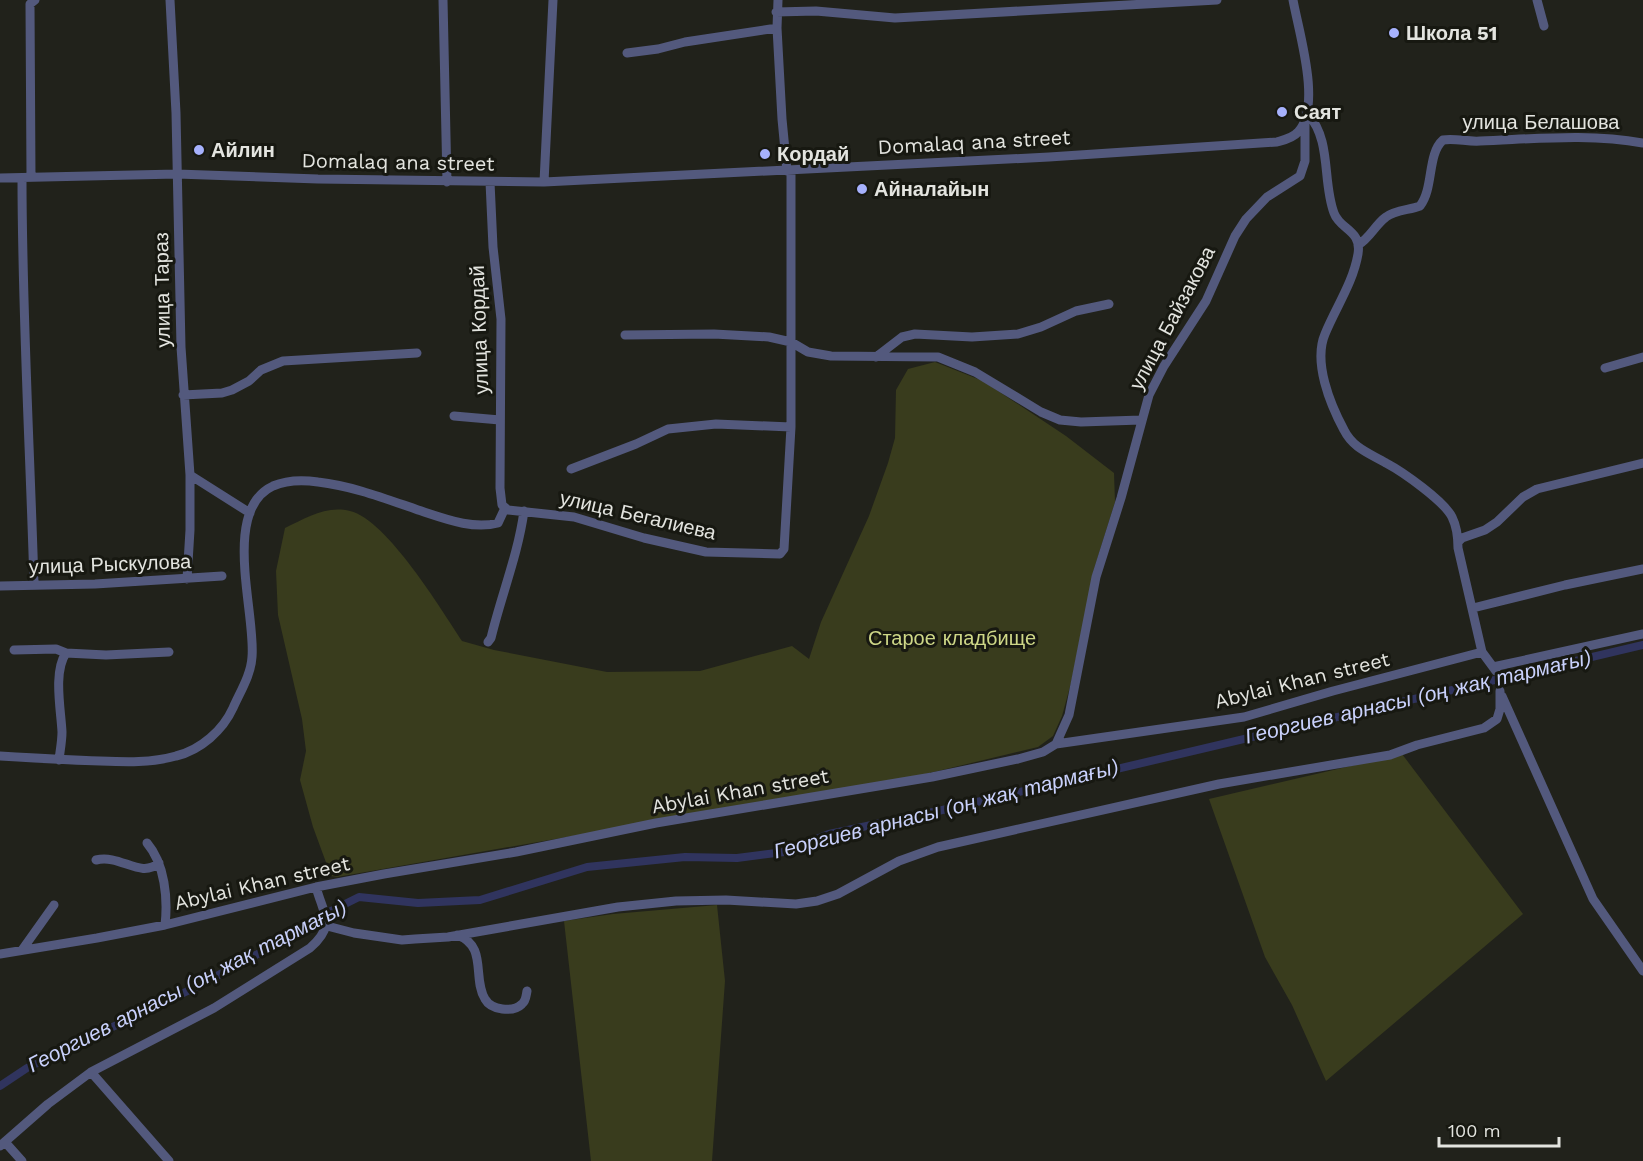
<svg xmlns="http://www.w3.org/2000/svg" width="1643" height="1161" viewBox="0 0 1643 1161" font-family="'Work Sans',sans-serif">
<rect width="100%" height="100%" fill="#21221b"/>
<path fill="#393c1d" d="M935 362 983 381 1066 436 1114 473 1115 502 1094 569 1071 683 1062 716 1053 736 1038 747 917 776 337 877 331 876 313 827 300 780 306 751 302 719 278 615 276 571 285 528C306 518 326 505 350 511 387 520 441 609 462 641L494 650 607 672 700 671 792 646 809 659 821 622 869 516 888 463 895 438 896 390 908 369Z
M1402 754 1523 914 1326 1081 1292 1005 1265 957 1209 799Z
M717 905 725 981 712 1161H591L564 921 613 914Z"/>
<g fill="none" stroke-linecap="round" stroke-linejoin="round">
<path stroke="#30345e" stroke-width="8" d="M0 1086 27 1068 198 986 267 949 305 924 359 897 418 903 480 900 587 867 685 857 737 858 784 852 829 834 947 809 1643 645"/>
<path stroke="#53597d" stroke-width="9" d="M170 0 176 113 181 347 190 475V530L187 579
M443 0 447 182
M778 0 777 28 782 119 787 171
M1537 0 1544 26
M776 12 816 11 895 18 1217 0
M627 53 658 49 685 42 777 28
M1308 114C1332 141 1322 181 1334 213 1340 230 1362 230 1358 254 1353 283 1336 307 1325 334 1313 362 1330 404 1344 430 1353 448 1369 453 1386 463 1403 472 1444 501 1452 517 1457 527 1458 538 1458 548L1482 652 1496 671
M31 177 30 4 35 0
M0 178 177 174 318 179 544 182 1049 157 1277 142C1284 140 1293 138 1298 132 1322 106 1299 33 1293 0
M22 178C22 313 30 448 34 584
M490 182 493 247 501 319 500 488 502 505 508 510 574 517 644 538 706 552 780 554 784 549 791 427V171
M544 182 553 0
M1358 245C1370 238 1375 225 1386 217 1395 210 1410 210 1420 206 1434 188 1427 154 1443 140 1455 138 1468 142 1480 141 1534 139 1590 133 1643 143
M625 335 714 334 769 337 791 342 808 352 831 356 938 357 975 372 1041 412 1060 420 1081 422 1141 420
M876 357 902 337 915 334 972 337 1018 334 1041 327 1076 311 1109 304
M1605 368 1643 357
M183 395 222 393 232 390 249 381 261 370 283 361 417 353
M454 416 500 420
M571 469 636 444 668 429 716 424 791 427
M190 475 250 513
M1459 541 1462 538 1485 530 1497 522 1523 497 1537 489 1643 463
M0 586 95 584 222 576
M1473 608 1565 585 1643 569
M488 642 491 638C501 596 518 555 524 511
M14 650 56 649 66 653
M1493 667 1643 634
M1502 696 1593 899 1643 971
M1056 744 1069 715 1096 577 1121 498 1149 395 1164 366 1206 301 1235 236 1246 219 1267 197 1300 176 1305 161V123
M0 756C33 758 66 760 100 761 126 762 151 763 176 756 201 750 223 730 233 708 240 692 251 675 252 657 256 614 221 510 273 486 287 480 304 480 318 482 353 486 386 499 418 510 443 518 472 530 498 523L505 508
M59 760C60 751 62 741 62 732 61 710 53 672 66 653L106 655 169 652
M147 843C165 864 168 899 165 925
M96 860C121 854 140 879 159 863
M327 926 354 933 402 940 415 939 448 937 618 907 676 901 726 900 796 904 817 901 838 894 899 861 938 847 1219 784 1390 755 1417 745 1484 728 1497 719 1500 709V691
M457 935C488 946 472 978 485 999 491 1010 513 1013 522 1004 526 1001 526 996 527 991
M22 950 54 905
M0 954 97 938 165 925 316 887 384 874 516 852 656 823 932 777 1018 759 1043 752 1056 744 1244 717 1333 691 1482 652
M91 1072 169 1161
M5 1142 22 1161
M0 1146 48 1104 91 1072 214 1008 310 948C336 925 324 916 316 887"/>
</g>
<g fill="#a6b1fc" stroke="#171811" stroke-width="2">
<circle cx="1394" cy="33" r="6"/>
<circle cx="1282" cy="112" r="6"/>
<circle cx="199" cy="150" r="6"/>
<circle cx="765" cy="154" r="6"/>
<circle cx="862" cy="189" r="6"/>
</g>
<g text-anchor="middle" stroke-width="6" stroke-linejoin="round" paint-order="stroke">
<g font-size="20" font-weight="bold" fill="#e3e4df" stroke="#171811" text-anchor="start">
<text x="1406" y="40">Школа 51</text>
<text x="1294" y="119">Саят</text>
<text x="211" y="157">Айлин</text>
<text x="777" y="161">Кордай</text>
<text x="874" y="196">Айналайын</text>
</g>
<g font-size="20" fill="#e3e4df" stroke="#171811">
<text x="1541" y="129">улица Белашова</text>
<text transform="translate(974 142) rotate(-3)" y="7">Domalaq ana street</text>
<text transform="translate(398 162) rotate(1)" y="7">Domalaq ana street</text>
<text transform="translate(162 290) rotate(-91)" y="7">улица Тараз</text>
<text transform="translate(1172 318) rotate(-62)" y="7">улица Байзакова</text>
<text transform="translate(479 330) rotate(-92)" y="7">улица Кордай</text>
<text transform="translate(638 515) rotate(13)" y="7">улица Бегалиева</text>
<text transform="translate(110 564) rotate(-2)" y="7">улица Рыскулова</text>
<text transform="translate(1302 680) rotate(-14)" y="7">Abylai Khan street</text>
<text transform="translate(740 791) rotate(-10)" y="7">Abylai Khan street</text>
<text transform="translate(262 883) rotate(-13)" y="7">Abylai Khan street</text>
</g>
<g font-size="20" fill="#ced787" stroke="#171811">
<text x="952" y="645">Старое кладбище</text>
</g>
<g font-size="21" font-style="italic" fill="#c9d1fc" stroke="#171811">
<text transform="translate(1418 697) rotate(-13)" y="7">Георгиев арнасы (оң жақ тармағы)</text>
<text transform="translate(946 809) rotate(-14)" y="7">Георгиев арнасы (оң жақ тармағы)</text>
<text transform="translate(187 986) rotate(-27)" y="7">Георгиев арнасы (оң жақ тармағы)</text>
</g>
</g>
<path d="M1439 1137v9h120v-9" fill="none" stroke="#e3e4df" stroke-width="3"/>
<text x="1448" y="1137" font-size="18" fill="#e3e4df" stroke="#171811" stroke-width="4.5" paint-order="stroke">100 m</text>
</svg>
